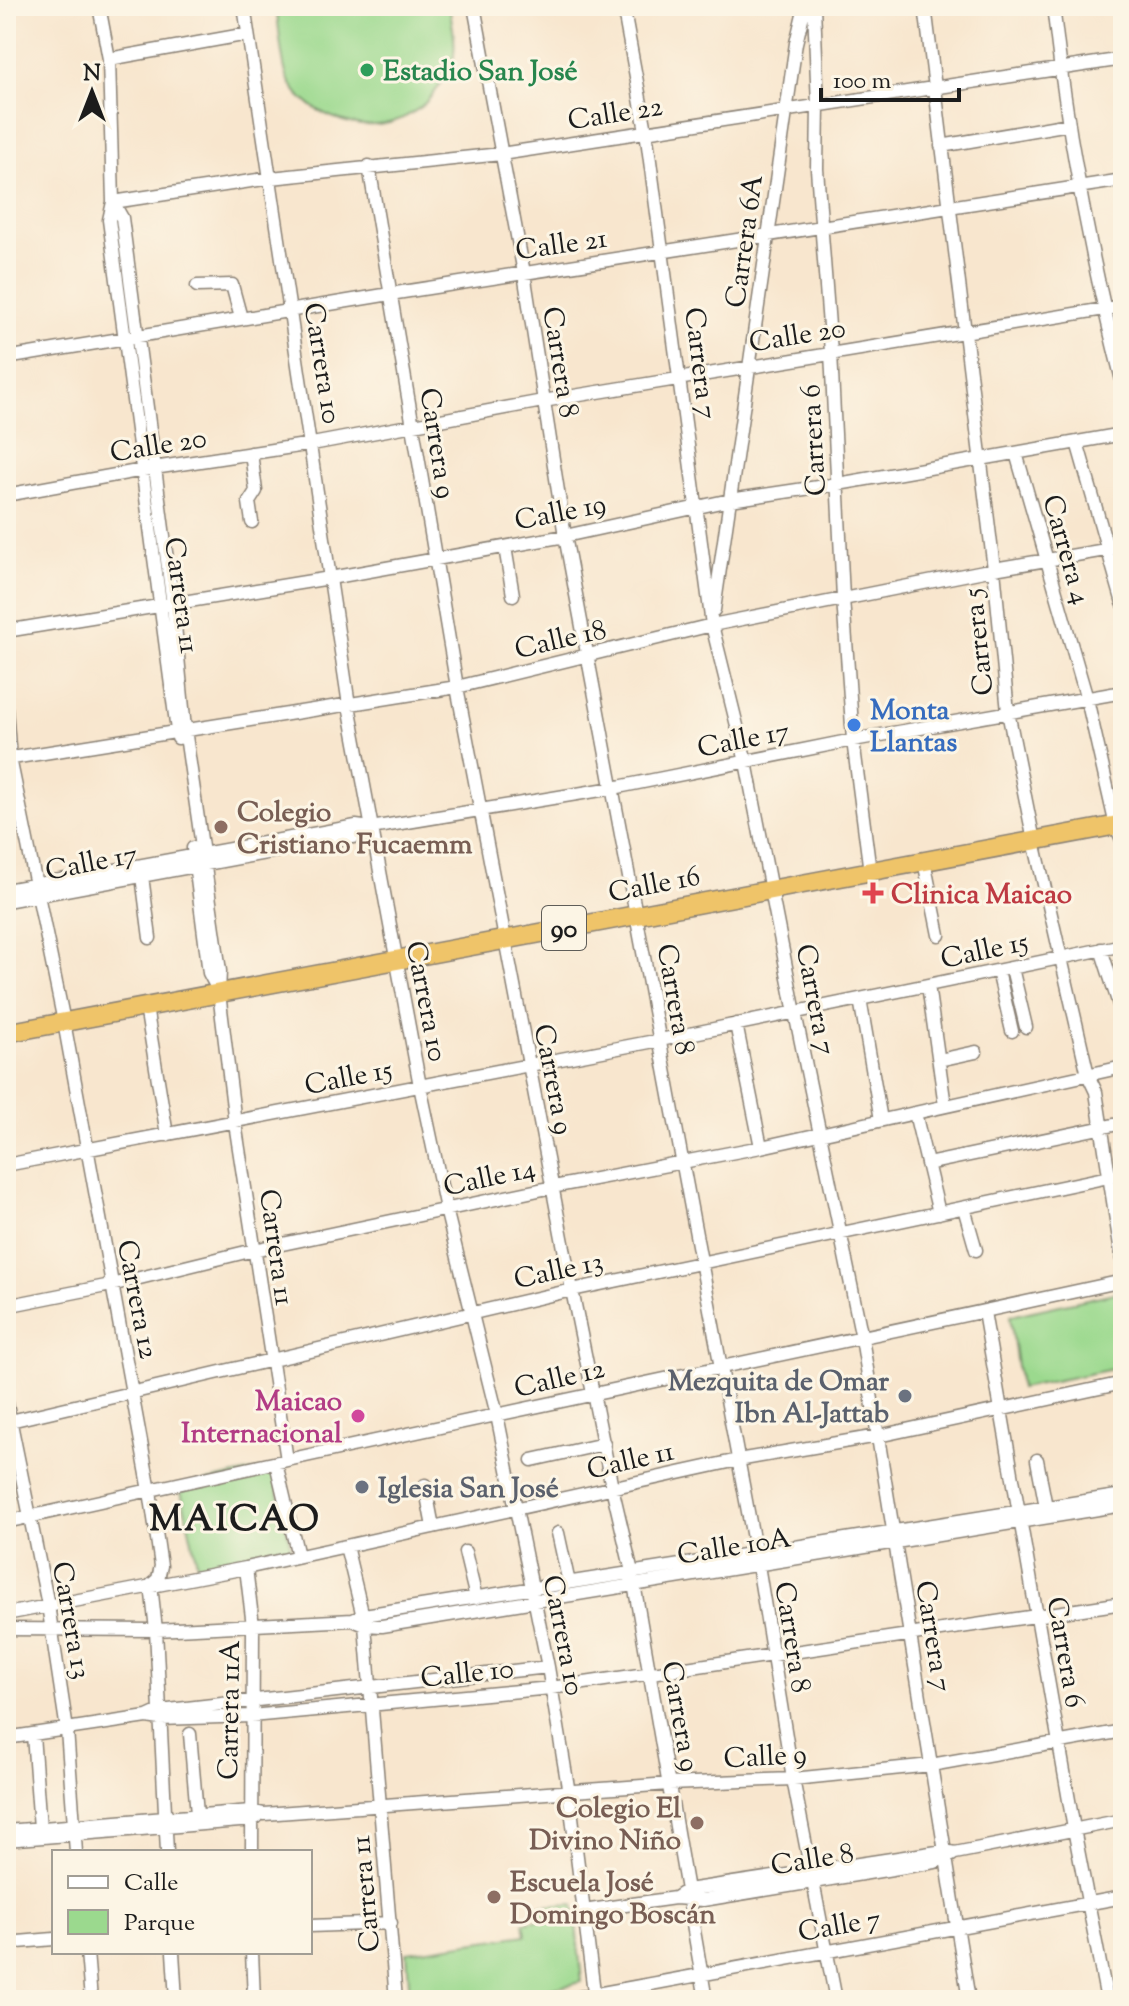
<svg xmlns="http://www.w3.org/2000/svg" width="1129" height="2006" viewBox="0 0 1129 2006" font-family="'Sorts Mill Goudy',serif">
<rect width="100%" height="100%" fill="#fcf5e5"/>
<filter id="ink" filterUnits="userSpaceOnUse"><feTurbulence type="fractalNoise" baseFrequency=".0125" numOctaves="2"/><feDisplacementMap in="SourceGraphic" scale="16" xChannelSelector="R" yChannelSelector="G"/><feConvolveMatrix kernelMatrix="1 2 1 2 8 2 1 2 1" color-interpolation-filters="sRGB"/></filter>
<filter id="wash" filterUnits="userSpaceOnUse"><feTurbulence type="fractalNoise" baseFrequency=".006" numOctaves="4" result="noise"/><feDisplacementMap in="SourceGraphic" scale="32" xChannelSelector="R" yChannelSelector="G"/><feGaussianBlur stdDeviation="1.8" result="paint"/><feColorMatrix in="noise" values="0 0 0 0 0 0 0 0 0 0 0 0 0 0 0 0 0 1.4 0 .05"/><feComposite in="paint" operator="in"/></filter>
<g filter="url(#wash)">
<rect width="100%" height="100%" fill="#f8e6ce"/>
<path fill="#9bd98e" stroke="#5c7a55" stroke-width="2" d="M276 6H449C452 24 457 43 453 61 451 67 447 73 444 78 432 100 415 116 389 123 354 132 304 112 288 79 281 65 279 24 276 6Z
M1123 1291V1367L1020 1388 1010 1316Z
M273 1467 291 1548 198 1568 180 1487Z
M574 1904 582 1982 503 2000H410L407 1952 526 1935 524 1922 541 1920 539 1906Z"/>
</g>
<g filter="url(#ink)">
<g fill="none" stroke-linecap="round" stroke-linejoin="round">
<defs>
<path id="minor" d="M99 6 109 59 113 202 109 220 178 738
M244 6 349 705 420 1086 446 1209 497 1415 548 1667 569 1793 595 2000
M474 6 524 273 565 536 758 1565 793 1779 836 2000
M623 6 646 131 712 625 746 762 795 1013 862 1338 969 2000
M814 6 818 106 817 169 831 352 843 598 853 740 870 872
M925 6 994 569 1008 712 1034 841 1088 1075 1096 1092 1123 1265
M1053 6C1067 133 1091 261 1123 384
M109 59 248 34
M941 146 1069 124
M369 166 457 687 572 1290 612 1487 632 1572 706 2000
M113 202 122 218 173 605 185 729 220 971 219 993 235 1123 287 1460
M113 202 271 178 501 154 1123 59
M197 286 232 285 241 318
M6 358 390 294 1123 180
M1077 442 1123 603
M251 453 256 491 249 502 252 522
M1016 453 1087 699 1116 826 1123 842
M6 495 154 468 312 444 543 401 1123 306
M505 547 513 595
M714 610 796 43 805 6
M6 631 330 578 565 536 730 500 838 484 1123 434
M6 709 10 758 64 1022 150 1491 161 1566 158 1579 151 1585 156 1630 167 1852
M6 759 457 687 712 625 994 569 1123 547
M193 848 209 973 218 990
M924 861 939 935
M142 876 150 938
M6 890 356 826 371 828 613 788 853 740 1123 692
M6 901 358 836 371 828
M1101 949 1123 1017
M1012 968 1026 1027
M998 971 1012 1031
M928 985 945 1106
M860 999 881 1120
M146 1007 167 1135
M736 1024 761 1147
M939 1060 976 1052
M915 1113 939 1213
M927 1164 1123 1123
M6 1165 660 1040 1123 945
M964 1208 976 1250
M6 1306 111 1285 254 1250 553 1187 761 1147 1123 1067
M984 1312 1074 1829 1107 2000
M6 1399 48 1605 67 1730 76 1852
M6 1422 572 1290 1123 1174
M532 1460 604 1444
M1037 1460 1046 1507
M276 1463 298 1556
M425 1485 433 1527
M6 1522C378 1438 751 1362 1123 1281
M558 1533 569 1583
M346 1546 365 1625 396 2000
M465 1552 476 1598
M246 1568 253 1626 252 1852
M6 1614 246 1568 738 1460 878 1436 1123 1383
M353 1620 365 1625 382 1626 1123 1505
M6 1629 156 1630 353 1620 364 1615 1123 1495
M147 1717 160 1719 251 1716 551 1688 1123 1603
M190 1734 197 1814
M33 1735 40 1828
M6 1738 147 1717 160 1711 548 1667
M6 1831 251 1811 264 1814 669 1784 793 1779 931 1765 1123 1731
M6 1840 252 1820 257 1817
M675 1898 687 1890 944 1851 955 1853 1123 1820
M583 1911 675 1898 703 1900 935 1862 952 1855
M310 1926 391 1923
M6 1943 54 1939
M87 1952 91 2000
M173 1952 176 2000
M252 1952 254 2000
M564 2000 1123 1897"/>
<path id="highway" d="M6 1033 1123 824"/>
</defs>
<use href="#minor" stroke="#8a8175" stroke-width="15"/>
<use href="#highway" stroke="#8a8175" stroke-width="21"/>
<use href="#minor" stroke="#fff" stroke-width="12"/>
<use href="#highway" stroke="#efc469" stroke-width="18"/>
</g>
</g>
<circle fill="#2e9e5b" stroke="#fcf5e5" stroke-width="3" cx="367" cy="70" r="8"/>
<circle fill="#3f7fe0" stroke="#fcf5e5" stroke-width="3" cx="854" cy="725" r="8"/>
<g fill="#8d6e63" stroke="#fcf5e5" stroke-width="3">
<circle cx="221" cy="827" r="8"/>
<circle cx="697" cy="1823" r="8"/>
<circle cx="494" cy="1897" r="8"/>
</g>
<path fill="#e0444e" stroke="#fcf5e5" stroke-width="3" d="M869 881h8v8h8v8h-8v8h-8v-8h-8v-8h8z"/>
<g fill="#6b7280" stroke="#fcf5e5" stroke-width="3">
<circle cx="905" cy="1396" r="8"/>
<circle cx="362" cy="1487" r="8"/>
</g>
<circle fill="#d1479c" stroke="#fcf5e5" stroke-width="3" cx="358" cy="1416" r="8"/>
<g text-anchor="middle" stroke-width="6" stroke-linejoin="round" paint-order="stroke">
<rect fill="#fcf5e5" stroke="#5f5d58" stroke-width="2" x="542" y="906" width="44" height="44" rx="6"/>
<g font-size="26" font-weight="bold" fill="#1c1c1c">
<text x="564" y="937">90</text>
</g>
<g font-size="28" font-weight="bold" fill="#27864d" stroke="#fcf5e5" text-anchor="start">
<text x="383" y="80">Estadio San José</text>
</g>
<g font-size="28" fill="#1c1c1c" stroke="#fcf5e5">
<text transform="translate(615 112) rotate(-9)" y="10">Calle 22</text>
<text transform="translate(743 241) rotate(-82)" y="10">Carrera 6A</text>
<text transform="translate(561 243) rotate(-8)" y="10">Calle 21</text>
<text transform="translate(797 334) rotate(-9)" y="10">Calle 20</text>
<text transform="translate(562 362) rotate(81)" y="10">Carrera 8</text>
<text transform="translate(324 363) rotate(81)" y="10">Carrera 10</text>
<text transform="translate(702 363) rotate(83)" y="10">Carrera 7</text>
<text transform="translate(812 440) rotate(-93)" y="10">Carrera 6</text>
<text transform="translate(439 443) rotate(81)" y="10">Carrera 9</text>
<text transform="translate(158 444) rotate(-9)" y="10">Calle 20</text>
<text transform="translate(560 511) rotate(-11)" y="10">Calle 19</text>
<text transform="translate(1068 549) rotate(74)" y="10">Carrera 4</text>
<text transform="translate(183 595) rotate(82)" y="10">Carrera 11</text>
<text transform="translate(560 638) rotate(-13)" y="10">Calle 18</text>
<text transform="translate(977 642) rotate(-96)" y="10">Carrera 5</text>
<text transform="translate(743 738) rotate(-11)" y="10">Calle 17</text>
<text transform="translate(91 861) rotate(-11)" y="10">Calle 17</text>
<text transform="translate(654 883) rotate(-11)" y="10">Calle 16</text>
<text transform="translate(984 949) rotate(-12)" y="10">Calle 15</text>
<text transform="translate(677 999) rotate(80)" y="10">Carrera 8</text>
<text transform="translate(817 999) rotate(79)" y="10">Carrera 7</text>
<text transform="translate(428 1001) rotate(79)" y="10">Carrera 10</text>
<text transform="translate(348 1076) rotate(-11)" y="10">Calle 15</text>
<text transform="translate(555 1079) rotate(79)" y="10">Carrera 9</text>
<text transform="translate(489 1176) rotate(-12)" y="10">Calle 14</text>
<text transform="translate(278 1247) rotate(82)" y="10">Carrera 11</text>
<text transform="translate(558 1269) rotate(-12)" y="10">Calle 13</text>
<text transform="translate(139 1299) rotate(79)" y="10">Carrera 12</text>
<text transform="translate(559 1377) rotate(-13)" y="10">Calle 12</text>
<text transform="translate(630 1459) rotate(-13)" y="10">Calle 11</text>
<text transform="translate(734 1545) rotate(-9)" y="10">Calle 10A</text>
<text transform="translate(73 1620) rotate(80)" y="10">Carrera 13</text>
<text transform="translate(565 1635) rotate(79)" y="10">Carrera 10</text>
<text transform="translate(935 1636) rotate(81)" y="10">Carrera 7</text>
<text transform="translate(794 1637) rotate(81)" y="10">Carrera 8</text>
<text transform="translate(1067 1652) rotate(80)" y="10">Carrera 6</text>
<text transform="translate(467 1672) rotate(-6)" y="10">Calle 10</text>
<text transform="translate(228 1710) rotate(-89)" y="10">Carrera 11A</text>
<text transform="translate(682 1716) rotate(80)" y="10">Carrera 9</text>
<text transform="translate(765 1755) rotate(-3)" y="10">Calle 9</text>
<text transform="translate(812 1858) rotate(-9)" y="10">Calle 8</text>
<text transform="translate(364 1894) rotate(-95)" y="10">Carrera 11</text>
<text transform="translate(839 1924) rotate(-10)" y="10">Calle 7</text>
</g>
<g font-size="28" font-weight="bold" fill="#366cbe" stroke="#fcf5e5" text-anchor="start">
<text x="870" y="719">Monta<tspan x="870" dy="32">Llantas</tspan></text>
</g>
<g font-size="28" font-weight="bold" fill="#785e54" stroke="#fcf5e5" text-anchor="start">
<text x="237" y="821">Colegio<tspan x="237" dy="32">Cristiano Fucaemm</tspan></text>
<text x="681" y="1817" text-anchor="end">Colegio El<tspan x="681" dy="32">Divino Niño</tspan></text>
<text x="510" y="1891">Escuela José<tspan x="510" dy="32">Domingo Boscán</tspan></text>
</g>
<g font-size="28" font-weight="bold" fill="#be3a42" stroke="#fcf5e5" text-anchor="start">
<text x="891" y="903">Clinica Maicao</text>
</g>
<g font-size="28" font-weight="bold" fill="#5b616d" stroke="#fcf5e5" text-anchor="end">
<text x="889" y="1390">Mezquita de Omar<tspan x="889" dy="32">Ibn Al-Jattab</tspan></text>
<text x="378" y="1497" text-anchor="start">Iglesia San José</text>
</g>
<g font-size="28" font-weight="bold" fill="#b23c85" stroke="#fcf5e5" text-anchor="end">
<text x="342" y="1410">Maicao<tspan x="342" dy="32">Internacional</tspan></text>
</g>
<g font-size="36" font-weight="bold" letter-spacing="2" fill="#1c1c1c" stroke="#fcf5e5">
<text x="235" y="1530">MAICAO</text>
</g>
</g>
<rect width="1129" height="2006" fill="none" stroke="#fcf5e5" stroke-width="32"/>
<rect x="52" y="1850" width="260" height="104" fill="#fcf5e5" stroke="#a29e95" stroke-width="2"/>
<rect x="68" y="1876" width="40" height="12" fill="#ffffff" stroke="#a29e95" stroke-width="2"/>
<text x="124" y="1890" font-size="24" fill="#1c1c1c">Calle</text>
<rect x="68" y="1910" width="40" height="24" fill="#9bd98e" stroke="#a29e95" stroke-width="2"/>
<text x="124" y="1930" font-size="24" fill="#1c1c1c">Parque</text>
<g transform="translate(92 92)" stroke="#fcf5e5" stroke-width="6" paint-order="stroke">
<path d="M0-6L14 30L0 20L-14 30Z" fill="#1c1c1c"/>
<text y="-12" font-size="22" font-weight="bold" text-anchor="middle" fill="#1c1c1c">N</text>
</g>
<path d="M821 88v12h138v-12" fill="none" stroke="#1c1c1c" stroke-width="4"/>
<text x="833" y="88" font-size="24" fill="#1c1c1c" stroke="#fcf5e5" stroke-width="6" paint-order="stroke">100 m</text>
</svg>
